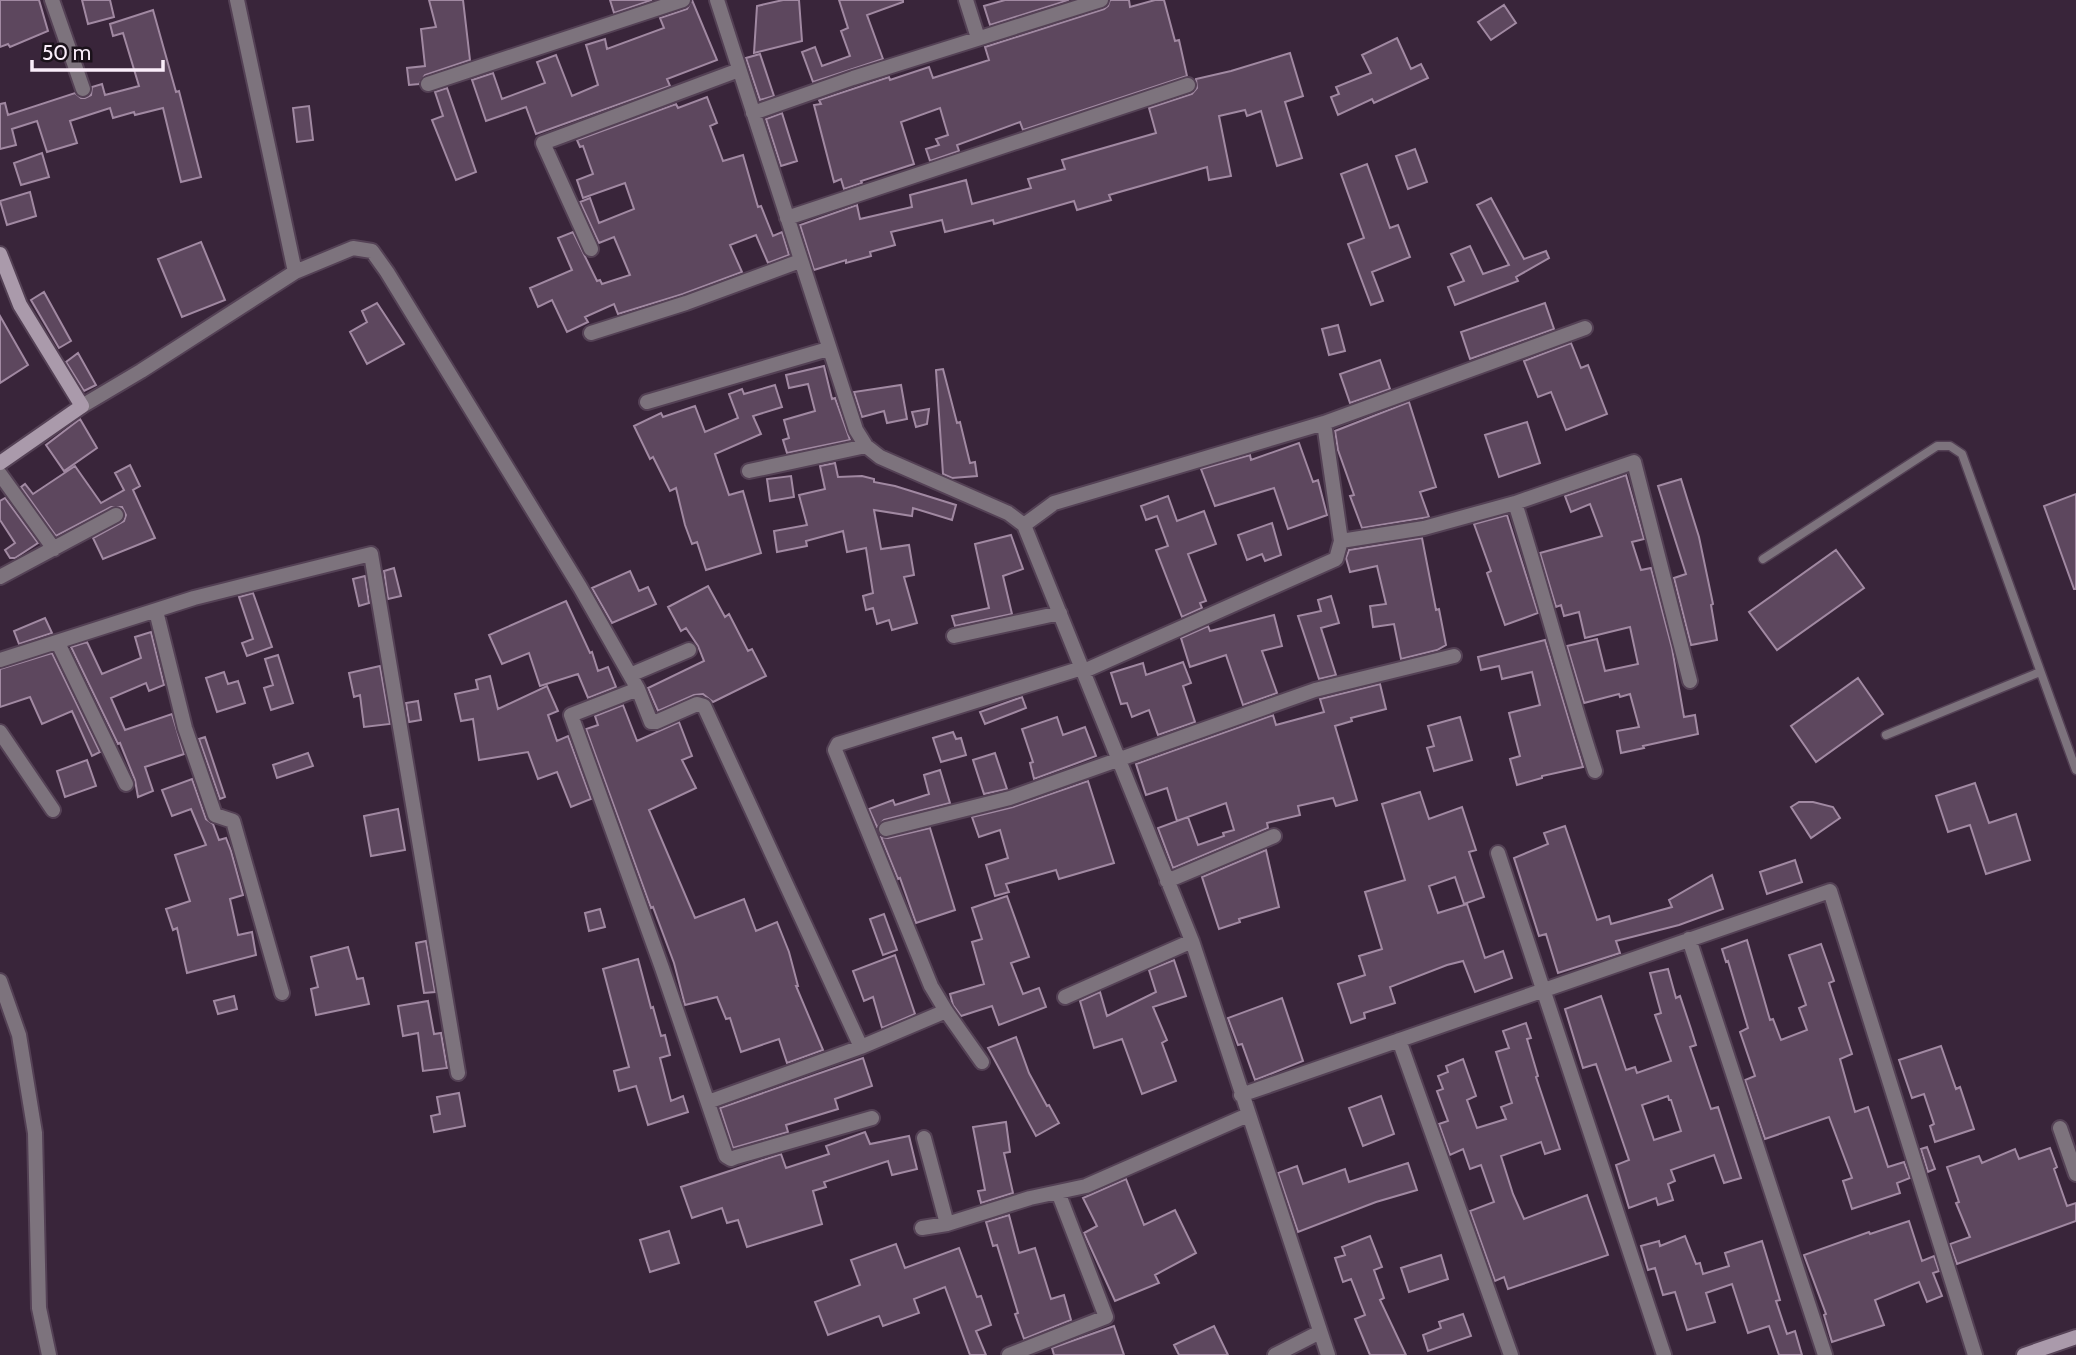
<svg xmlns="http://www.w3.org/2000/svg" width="2076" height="1355" viewBox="0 0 2076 1355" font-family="Cabin,sans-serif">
<rect width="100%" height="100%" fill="#39253a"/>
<path fill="#5d475e" stroke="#a189a2" stroke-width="2" fill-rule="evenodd" d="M0 0H39L48 31 10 47 8 44 0 47Z
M82 0H110L114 17 88 24Z
M429 0H463L470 60 425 75 419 84 409 85 407 68 425 66 421 29 436 27Z
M610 0H652L614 13Z
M692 0 717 60 667 79 670 86 536 134 526 107 486 121 472 80 493 73 502 99 545 83 537 62 556 55 572 96 598 85 586 45 605 39 607 49 664 28 660 18 687 9Z
M783 0H799L802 41 754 53 757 6Z
M839 0H903V2L867 15 883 59 813 82 802 52 815 47 822 66 850 56 841 31 848 28Z
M1005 0H1069L990 25 984 6Z
M1110 0H1129L1130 7 1155 0H1164L1175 41 1179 40 1187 76 1023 130 1020 122 957 145 959 151 930 161 926 149 939 145 936 139 948 135 940 108 901 122 914 164 861 181 862 183 844 189 841 179 834 182 814 105 821 104 819 100 889 77 890 80 929 67 933 78 989 60 985 47 1104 9 1108 6Z
M1504 5 1516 23 1491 40 1478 22Z
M153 10 176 92 179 91 201 177 181 182 163 108 135 115 134 112 113 118 110 108 70 121 77 143 47 152 37 121 12 129 16 145 0 149V104L5 103 8 115 75 93 81 98H85L91 95 92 87 102 84 105 95 139 86 123 33 113 36 110 24Z
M1397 38 1411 69 1421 64 1428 78 1374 103 1372 99 1338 115 1331 97 1339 94 1336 87 1371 73 1362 55Z
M1290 53 1303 96 1285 102 1302 158 1277 166 1261 111 1247 116 1245 110 1219 116 1231 176 1209 180 1207 167 1109 195 1111 200 1077 210 1074 201 994 224 993 220 945 232 942 220 891 232 895 245 870 252 871 256 846 263V260L814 270 800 225 857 205 860 219 912 207 910 195 966 180 972 204 1031 188 1028 179 1065 169 1062 160 1156 133 1149 108 1192 94 1197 88 1196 79 1231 71Z
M760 54 774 96 760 100 746 58Z
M447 88 476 172 456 180 432 120 443 116 435 92Z
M707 97 717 123 710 126 723 161 743 155 758 207 761 206 773 236 782 232 789 255 768 263 756 235 730 245 742 272 683 294 618 314 614 304 585 317 588 322 567 332 552 300 538 307 530 288 572 270 558 238 573 232 597 281 600 280 602 284 630 275 614 237 599 243 580 202 590 198 599 223 634 209 625 183 583 198 577 180 593 174 583 146 580 147 577 140 676 104 678 108Z
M309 106 313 140 297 142 293 108Z
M782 113 797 161 781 166 766 119Z
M1415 149 1427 182 1408 189 1396 156Z
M42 153 49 177 21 185 14 163Z
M1367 164 1390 228 1398 225 1410 257 1372 272 1383 301 1371 305 1348 244 1364 238 1341 174Z
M30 192 36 216 7 225 0 201Z
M1491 198 1524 259 1546 251 1549 258 1516 277 1518 281 1455 305 1448 287 1464 281 1451 254 1470 246 1483 274 1509 265 1477 205Z
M201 242 225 300 182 317 158 259Z
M44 292 71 341 59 348 31 300Z
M377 303 404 344 367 364 350 332 367 322 362 311Z
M1545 303 1554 329 1470 359 1461 332Z
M0 316 28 365 0 383Z
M1338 325 1345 351 1329 355 1322 329Z
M1571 343 1581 368 1588 365 1607 414 1566 430 1551 392 1538 397 1524 361Z
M78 353 96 385 84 391 66 362Z
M1380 360 1390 389 1350 403 1340 374Z
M824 366 832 399 835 398 850 440 787 453 783 440 789 438 784 420 815 411 808 384 789 388 786 375Z
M943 369 957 423 960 422 970 463 975 462 977 476 952 478 943 474 936 370Z
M775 385 782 407 753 416 761 434 715 454 729 495 743 491 761 553 706 570 697 542 692 544 685 525 676 488 670 491 653 457 650 459 634 426 661 413 663 417 695 406 705 432 738 418 729 394 742 389 744 394Z
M901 385 907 419 887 423 884 411 862 417 854 392Z
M1409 402 1436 487 1420 492 1429 517 1362 528 1350 496 1354 495 1338 450 1335 431Z
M929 409 927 424 916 427 912 412Z
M80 419 97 448 64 471 46 445Z
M1527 422 1540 463 1499 477 1485 435Z
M1299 443 1313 482 1318 480 1327 515 1288 529 1274 488 1215 506 1201 469 1250 455 1251 460Z
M835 463 838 477 862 476 874 479V482L895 486 956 505 952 520 913 508 912 516 874 510 881 549 909 545 914 575 904 577 917 623 892 630 889 620 877 624 873 608 866 610 863 596 873 593 866 548 847 552 843 531 806 541 807 546 777 552 774 531 807 525 799 495 825 489 820 466Z
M130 465 140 486 133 490 155 538 103 559 93 538 124 521 126 515 122 507H111L56 536 21 487 25 484 33 494 75 466 101 503 124 490 115 473Z
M1626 475 1644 539 1632 542 1641 570 1651 568 1672 648 1684 717 1695 715 1698 734 1643 746 1644 748 1621 753 1617 731 1639 727 1630 694 1620 697 1619 694 1584 703 1567 646 1597 639 1605 671 1638 664 1630 627 1585 638 1579 612 1564 616 1561 605 1556 607 1540 553 1602 536 1590 504 1571 512 1565 496Z
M791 476 794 497 770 501 767 479Z
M1681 479 1699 537 1713 604 1711 605 1717 640 1691 645 1674 578 1686 574 1658 486Z
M2076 494V589H2074L2044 506Z
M1168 496 1177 521 1204 511 1216 544 1188 554 1206 601 1200 603 1202 608 1182 617 1156 550 1168 546 1157 516 1146 520 1141 506Z
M5 498 38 543 15 558H10L5 550 15 543 0 520V501Z
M1507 515 1538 613 1505 625 1487 573 1491 571 1474 524Z
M1272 523 1281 555 1265 561 1262 554 1247 560 1238 535Z
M1011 535 1023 569 1003 576 1012 614 955 626 952 616 989 608 975 544Z
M1422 538 1436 610 1439 609 1446 645 1437 650 1401 659 1394 624 1373 627 1370 606 1386 604 1377 566 1350 572 1346 558 1349 550Z
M1836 550 1864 588 1777 650 1749 612Z
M394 568 401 596 388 599 384 571Z
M630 571 639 591 648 587 656 604 612 623 592 588Z
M365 576 369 603 359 606 353 579Z
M708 586 725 617 729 614 748 651 752 649 766 676 713 702 703 694 694 695 658 711 648 688 704 661 698 646 686 628 681 631 668 607Z
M253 593 272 647 247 656 242 643 253 639 239 597Z
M1331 596 1339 623 1321 628 1336 675 1319 679 1298 616 1321 611 1318 600Z
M566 601 590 653 592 652 598 671 608 667 616 687 588 698 578 674 540 686 529 653 502 664 489 635Z
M1274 615 1282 646 1262 651 1277 693 1243 705 1226 655 1190 667 1181 638 1208 626 1210 631Z
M45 618 52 633 19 644 14 631Z
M151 632 164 685 149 691 146 683 111 698 125 730 172 714 184 754 145 767 153 791 138 797 135 780 120 743 118 744 71 647 87 642 102 674 141 658 135 637Z
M1545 640 1583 767 1542 776V778L1517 785 1510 759 1520 756 1509 713 1540 705 1532 672 1502 679 1499 666 1481 670 1478 657Z
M52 653 100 752 92 756 72 711 42 724 30 697 0 707V669Z
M278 655 293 703 271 710 264 688 273 685 265 659Z
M1183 662 1191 683 1183 686 1195 722 1158 735 1149 710 1132 717 1127 703 1121 704 1111 673 1143 663 1146 675Z
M380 666 390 724 364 727 360 695 354 697 349 673Z
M224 672 228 684 238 681 245 703 217 712 206 678Z
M490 676 498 709 547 686 558 711 548 715 557 741 568 736 591 799 571 807 557 772 538 779 528 752 479 760 473 719 461 721 455 694 478 689 476 680Z
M1858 678 1883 714 1816 762 1791 726Z
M1380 684 1386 709 1351 718 1352 721 1335 726 1357 800 1336 806 1333 798 1298 806 1300 815 1267 823 1268 828 1173 868 1158 828 1188 817 1198 845 1224 836 1223 833 1234 830 1226 803 1177 821 1167 788 1146 795 1136 764 1273 715 1276 725 1324 712 1320 699Z
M1022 697 1026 708 985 724 980 712Z
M418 701 421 720 409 722 406 703Z
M623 705 637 741 679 722 692 756 682 760 696 788 649 810 695 918 744 899 756 931 777 922 789 952 798 986H796L823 1050 787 1063 779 1039 741 1052 730 1018 726 1019 717 997 685 1005 674 963 653 907 651 908 586 729 598 725 595 716Z
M1057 717 1063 735 1085 727 1096 756 1034 779 1030 763 1033 762 1022 729Z
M1460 717 1472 760 1434 771 1427 748 1434 746 1428 726Z
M953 732 956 739 961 738 966 755 941 762 933 738Z
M205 737 225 797 220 799 199 739Z
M308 753 313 766 277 778 273 765Z
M995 753 1007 789 984 794 973 760Z
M87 760 96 786 65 797 57 771Z
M940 770 950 803 884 820 877 827 869 809 893 800 895 805 929 794 924 775Z
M192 779 206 819 213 824 219 840 226 838 231 851 243 895 230 899 238 935 252 932 256 955 187 973 177 928 173 930 166 909 190 901 175 855 206 845 191 809 172 816 162 790Z
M1088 781 1114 863 1059 879 1056 870 1006 884 1009 892 995 896 986 865 1008 858 1000 830 979 837 972 817 1013 807Z
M1975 783 1989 823 2016 814 2030 860 1986 874 1970 825 1948 832 1936 796Z
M1420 792 1429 819 1462 807 1476 850 1469 852 1484 897 1464 904 1455 877 1429 886 1438 913 1467 904 1485 958 1503 951 1512 978 1475 992 1463 961 1447 965 1390 987 1395 1003 1364 1013 1365 1018 1351 1023 1338 984 1365 975 1359 956 1382 949 1365 892 1405 880 1382 804Z
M1799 802H1813L1833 807 1840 818 1811 838 1791 807Z
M398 809 405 850 371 856 364 816Z
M1565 826 1597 920 1609 916 1611 924 1672 907 1669 900 1712 875 1723 909 1679 925 1616 941 1620 953 1558 973 1546 934 1539 936 1514 858 1548 844 1544 833Z
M930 828 955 910 916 923 900 878 898 879 881 837 888 838Z
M1266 850 1279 907 1239 919 1240 922 1219 929 1202 877Z
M1795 860 1802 882 1767 894 1760 872Z
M1007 896 1029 957 1011 963 1023 994 1039 988 1046 1007 999 1025 992 1006 961 1016 953 1005 950 994 984 984 972 942 982 939 972 908Z
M600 909 605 927 589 931 585 913Z
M884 914 897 950 883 955 870 919Z
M1747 940 1770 1020 1773 1019 1781 1040 1807 1030 1799 1008 1806 1005 1789 955 1821 944 1834 981 1829 983 1852 1054 1840 1059 1855 1112 1868 1107 1888 1167 1904 1162 1910 1178 1897 1183 1900 1193 1852 1209 1843 1181 1852 1178 1829 1117 1765 1139 1745 1080 1755 1076 1740 1032 1748 1028 1728 961 1726 962 1722 949Z
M426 941 435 992 424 993 416 943Z
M348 947 357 979 363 978 369 1004 316 1015 311 989 318 987 311 957Z
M895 955 915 1014 882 1028 873 997 864 1001 853 971Z
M638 959 651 1008 653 1007 661 1036 665 1035 670 1055 660 1058 671 1101 683 1096 688 1112 648 1125 636 1086 619 1091 614 1071 629 1067 603 969Z
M1174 960 1186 996 1153 1007 1167 1040 1162 1043 1176 1081 1142 1094 1122 1039 1094 1048 1080 1001 1100 992 1107 1016 1156 992 1149 970Z
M1668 969 1676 998 1680 996 1691 1029 1696 1045 1690 1047 1711 1109 1718 1107 1741 1178 1724 1183 1714 1155 1671 1170 1675 1181 1668 1184 1673 1200 1658 1205 1656 1198 1629 1208 1616 1165 1629 1160 1596 1064 1583 1068 1565 1009 1601 996 1626 1070 1635 1067 1637 1073 1671 1061 1655 1015 1661 1013 1650 973ZM1668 1096 1669 1100H1671L1681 1131 1654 1140 1642 1105Z
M234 996 237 1009 218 1014 214 1001Z
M1282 998 1303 1061 1255 1080 1242 1044 1238 1045 1228 1018Z
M428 1001 434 1034 441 1033 447 1068 423 1071 418 1033 403 1036 398 1006Z
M1526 1023 1531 1038 1527 1039 1538 1076 1536 1077 1560 1149 1545 1154 1541 1142 1501 1156 1513 1194 1524 1219 1587 1195 1608 1255 1508 1289 1504 1277 1495 1281 1470 1211 1494 1202 1481 1165 1470 1169 1463 1149 1450 1155 1439 1124 1448 1121 1437 1091 1443 1089 1438 1076 1448 1072 1446 1066 1463 1059 1476 1096 1467 1100 1477 1128 1506 1119 1501 1107 1512 1103 1496 1052 1509 1048 1503 1031Z
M1016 1037 1029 1073 1047 1106 1049 1105 1059 1123 1036 1136 988 1048Z
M1941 1046 1956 1089 1960 1087 1974 1129 1935 1142 1930 1126 1934 1124 1924 1094 1912 1098 1899 1060Z
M863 1058 872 1086 835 1099 838 1109 786 1125 788 1132 733 1148 720 1108Z
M459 1093 465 1126 434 1132 431 1116 440 1114 437 1097Z
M1381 1096 1394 1134 1363 1146 1349 1108Z
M1006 1122 1010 1152 1004 1153 1013 1193 981 1203 978 1191 985 1190 973 1127Z
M865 1132 870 1144 909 1136 917 1169 892 1175 888 1161 824 1182 826 1187 813 1191 822 1224 747 1247 738 1220 727 1223 722 1208 692 1218 681 1187 781 1154 786 1168 829 1154 826 1146Z
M1927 1147 1935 1169 1928 1172 1921 1149Z
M2050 1148 2057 1167 2054 1169 2067 1206 2076 1203V1221L1957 1264 1950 1244 1970 1237 1956 1203 1959 1202 1947 1167 1979 1156 1982 1163 2015 1149 2019 1159Z
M1408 1163 1417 1190 1376 1202 1298 1232 1278 1173 1297 1166 1303 1184 1345 1169 1349 1182Z
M1126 1179 1144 1225 1175 1210 1196 1253 1155 1275 1159 1283 1115 1301 1084 1233 1097 1226 1083 1198Z
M1009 1215 1019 1253 1035 1248 1051 1299 1064 1295 1071 1320 1024 1339 1015 1314 1018 1313 997 1245 993 1246 986 1222Z
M1909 1221 1922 1261 1934 1256 1939 1271 1933 1273 1942 1296 1927 1302 1919 1282 1875 1300 1884 1325 1832 1342 1824 1315 1826 1314 1804 1255 1869 1232 1870 1234Z
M669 1231 679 1263 650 1272 640 1240Z
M1370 1236 1382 1267 1374 1270 1384 1298 1380 1300 1406 1355H1370L1355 1319 1365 1315 1351 1279 1343 1282 1335 1258 1345 1255 1342 1247Z
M1685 1236 1696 1264 1700 1263 1703 1274 1729 1266 1725 1253 1762 1241 1780 1300 1776 1301 1787 1334 1795 1331 1802 1355H1779L1769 1326 1748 1333 1732 1284 1706 1293 1715 1322 1687 1330 1675 1292 1663 1295 1655 1268 1648 1270 1641 1246 1659 1241 1660 1246Z
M896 1244 905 1268 959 1248 977 1297 981 1296 991 1325 976 1331 986 1355H970L945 1287 914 1299 919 1313 883 1326 879 1316 828 1335 815 1302 860 1285 851 1260Z
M1441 1255 1448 1279 1409 1292 1401 1268Z
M1463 1314 1471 1336 1428 1351 1423 1335 1441 1328 1439 1322Z
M1114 1326 1124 1355H1054L1052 1348Z
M1214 1326 1228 1355H1179L1174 1345Z"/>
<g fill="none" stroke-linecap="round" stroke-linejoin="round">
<defs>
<path id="lane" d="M1763 559 1937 446H1950L1962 454 2076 770
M1886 735 2040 672"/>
<path id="street" d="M52 0 83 89
M237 0 295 272
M717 0 856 430 866 446 880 457 1008 513 1024 525 1192 941 1328 1355
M966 0 978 38
M428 84 683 0
M753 113 853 78 1101 0
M787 218 1188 85
M591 249 543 143 739 70
M591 333 686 303 800 261
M647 402 828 349
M82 406 141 371 295 272 353 248 372 251 387 272 580 587 638 689 651 722H656L697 704 704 706 861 1047
M1324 423 1341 541
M749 471 866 446
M0 474 54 549
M1515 503C1543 592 1566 682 1595 771
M1024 525 1054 503 1324 423 1585 328
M0 577 116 515
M156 611 185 728 215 815 233 821 282 993
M954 636 1060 613
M58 643 126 784
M0 660 194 598 371 554 458 1073
M1084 671 1336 559 1341 541 1424 528 1515 503 1634 462 1690 681
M630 675 689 650
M638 689 571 715 662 968 726 1156 731 1159 736 1157 872 1118
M0 732 53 810
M886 829 1010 798 1315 690 1454 656
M1498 853 1664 1355
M1167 881 1274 836
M1689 939 1825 1355
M0 981 19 1035 35 1133 39 1308 49 1355
M1065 997 1192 941
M1399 1040 1511 1355
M982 1062 946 1011 931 986 835 750 838 744 1082 668
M1241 1095 1830 891 1975 1355
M708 1102 861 1047 946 1011
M2060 1128 2076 1174
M924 1138 947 1224
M922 1228 947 1224 1030 1198 1086 1186 1248 1115
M1009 1355 1106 1317 1058 1192
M1275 1355 1320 1332"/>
<path id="secondary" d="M0 254 20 305 82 406 0 463
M2024 1355 2076 1337"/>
</defs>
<use href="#lane" stroke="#544155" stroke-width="11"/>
<use href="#street" stroke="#544155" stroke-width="18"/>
<use href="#secondary" stroke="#544155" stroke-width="18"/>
<use href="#lane" stroke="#7d737d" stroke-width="8"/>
<use href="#street" stroke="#7d737d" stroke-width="14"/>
<use href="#secondary" stroke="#aa9aab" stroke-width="14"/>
</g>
<path d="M32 60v10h131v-10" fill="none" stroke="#faedfa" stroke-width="3.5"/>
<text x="42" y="60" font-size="21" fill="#faedfa" stroke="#1b121b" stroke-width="5" paint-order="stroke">50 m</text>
</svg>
